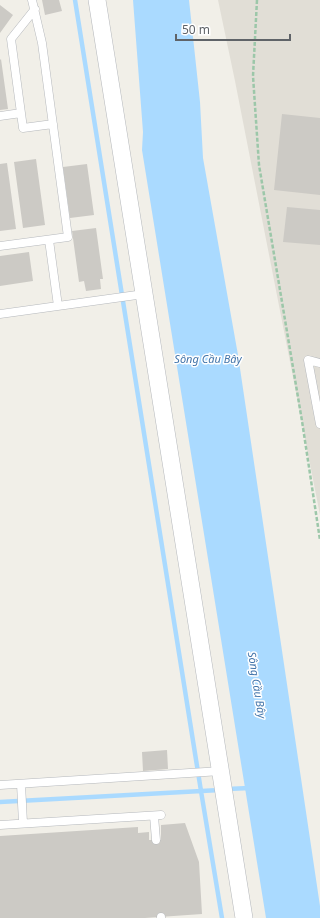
<svg xmlns="http://www.w3.org/2000/svg" width="320" height="918" viewBox="0 0 320 918" font-family="'Noto Sans',sans-serif">
<rect width="100%" height="100%" fill="#f1efe8"/>
<path fill="#e1ded6" d="M218 0H320V515L235 81Z"/>
<path fill="#aadaff" d="M133 0H189L200 102 203 158 238 355 320 906V918H266L142 150 143 132Z"/>
<g fill="none" stroke-linecap="round" stroke-linejoin="round">
<path stroke="#aadaff" stroke-width="4.5" d="M75 0 201 791 222 918
M227 789 250 788
M0 802 220 790"/>
</g>
<path fill="#cccac5" d="M42 0H59L62 11 45 15Z
M0 5 13 15 0 33Z
M1 59 8 109 0 110V60Z
M282 114 320 118V195L274 190Z
M36 159 45 225 23 228 14 162Z
M7 163 16 229 0 231V164Z
M87 164 94 215 70 218 63 167Z
M287 207 320 210V245L283 242Z
M96 228 103 279H100L101 289 86 291 84 281 79 282 72 231Z
M29 252 33 281 0 286V256Z
M167 750 168 769 143 771 142 752Z
M185 823 199 862 202 914 145 918H0V836L138 827V833L149 832V840H161V825Z"/>
<g fill="none" stroke-linecap="round" stroke-linejoin="round">
<defs>
<path id="lane" d="M35 9 11 39 23 128 53 124
M0 116 21 113
M49 240 58 306
M0 246 68 237 42 43 32 0
M0 314 144 294
M320 363 308 360 320 424
M21 784 23 823
M0 785 221 771
M154 816 156 840
M0 825 161 815
M161 917V918"/>
<path id="street" d="M97 0 244 918"/>
</defs>
<use href="#lane" stroke="#b5b8bc" stroke-width="9"/>
<use href="#street" stroke="#b5b8bc" stroke-width="18"/>
<path stroke="#9cc7a9" stroke-width="2.5" stroke-dasharray="4 2" stroke-linecap="butt" d="M257 0 253 76 259 165 302 421 320 540"/>
<use href="#lane" stroke="#fff" stroke-width="8"/>
<use href="#street" stroke="#fff" stroke-width="17"/>
</g>
<g text-anchor="middle" stroke-width="3" stroke-linejoin="round" paint-order="stroke">
<g font-size="11" font-style="italic" fill="#4174aa" stroke="#fff">
<text x="208" y="363">Sông Cầu Bây</text>
<text transform="translate(257 685) rotate(81)" y="4">Sông Cầu Bây</text>
</g>
</g>
<path d="M176 34v6h114v-6" fill="none" stroke="#5f6368" stroke-width="2"/>
<text x="182" y="34" font-size="12" fill="#5f6368" stroke="#ffffff" stroke-width="3" paint-order="stroke">50 m</text>
</svg>
